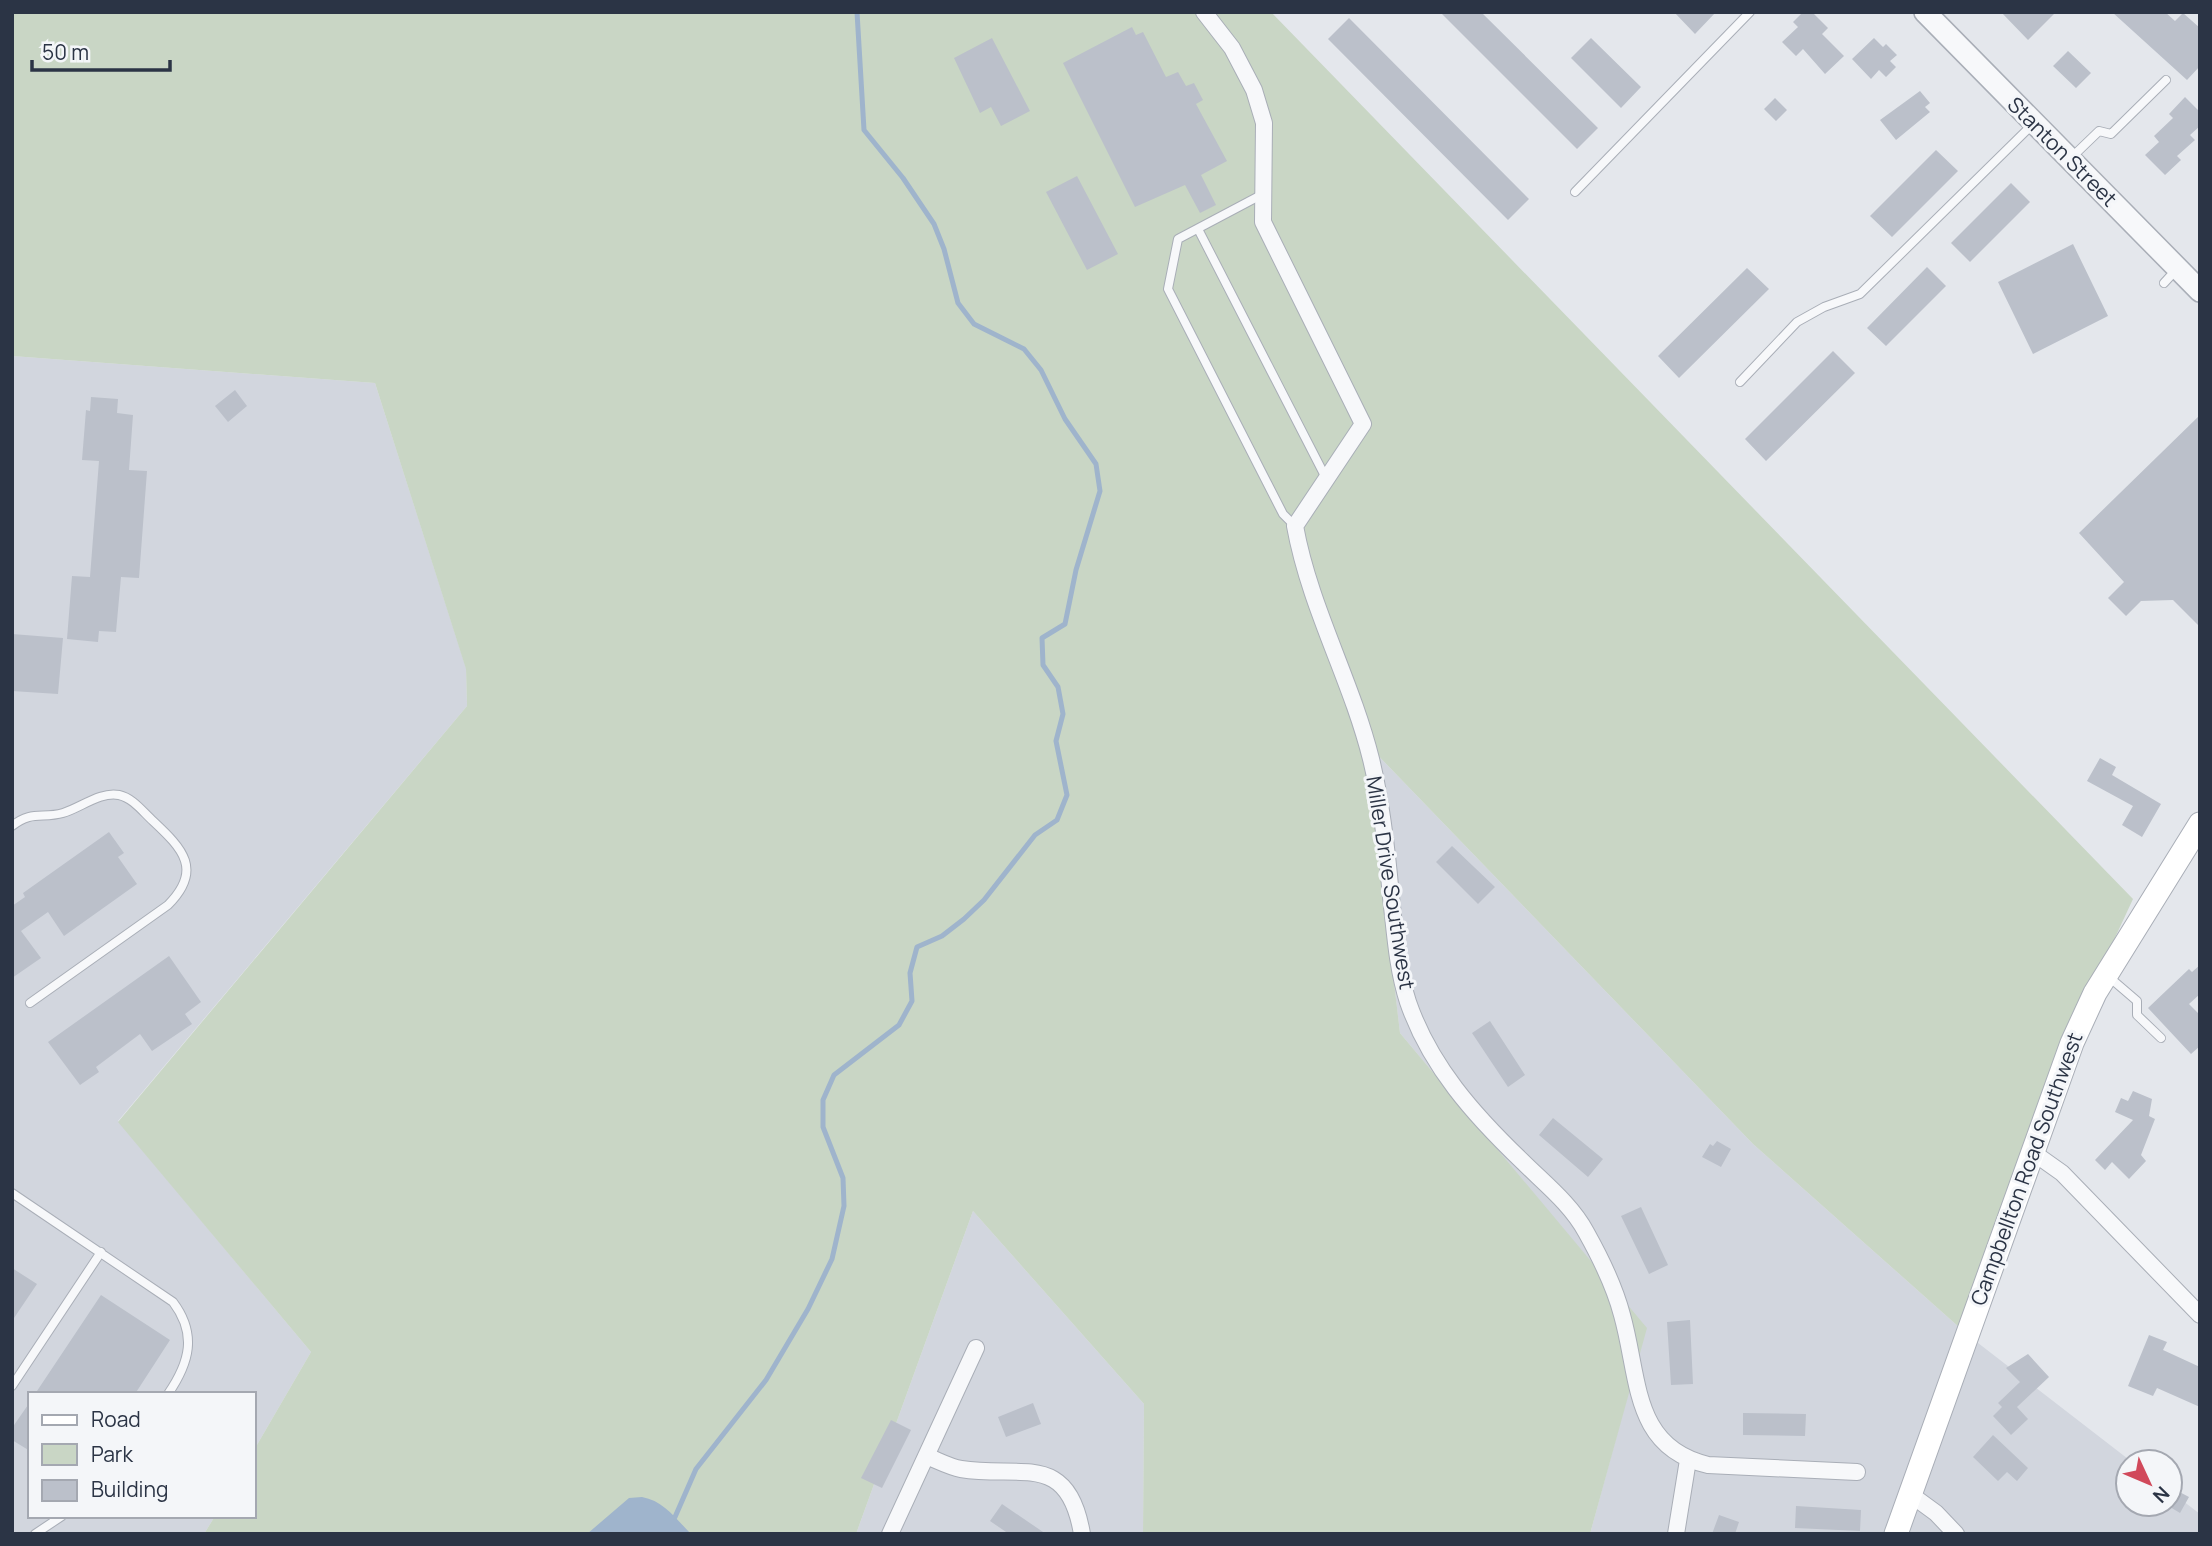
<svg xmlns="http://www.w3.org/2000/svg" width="2212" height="1546" viewBox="0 0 2212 1546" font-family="Manrope,sans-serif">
<rect width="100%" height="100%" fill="#e4e7ec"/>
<path fill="#d2d6de" d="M12 356 375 383 466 668 467 706 118 1121 311 1352 254 1450V1394H30V1516H215L204 1534H12Z
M1365 742 1753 1144 1969 1336 2132 1462H2128V1504H2170V1491L2200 1514V1534H1590L1646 1328 1400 1033Z
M973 1211 1144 1404 1143 1534H856Z"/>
<path fill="#c9d6c5" d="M12 12H1271L2133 899 2073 1028 1969 1336 1753 1144 1366 743 1400 1033 1647 1328 1590 1534H1143L1144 1404 973 1211 856 1534H204L215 1516H254V1450L311 1352 118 1122 467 706 466 669 375 383 12 356Z"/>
<path fill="#9fb4cc" d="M642 1497C664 1501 676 1519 691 1534H587L629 1498Z"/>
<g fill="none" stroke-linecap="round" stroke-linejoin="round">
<path stroke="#9fb4cc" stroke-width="5" d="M675 1517 696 1469 766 1380 808 1309 832 1259 844 1206 843 1178 823 1127V1100L834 1075 899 1025 912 1001 910 973 917 947 942 936 964 919 984 900 1035 835 1057 820 1067 795 1056 741 1063 714 1058 687 1043 665 1042 638 1065 624 1076 570 1100 491 1096 464 1065 419 1041 370 1024 349 974 324 958 303 944 249 934 224 903 178 864 130 857 12"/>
</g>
<path fill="#bbc0ca" d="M1440 12H1481L1598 128 1577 149Z
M1674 12H1716L1695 34Z
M1803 12H1812L1828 28 1822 34 1844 56 1825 74 1803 49 1796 56 1782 42 1798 27 1793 22Z
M2001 12H2056L2028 40Z
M2112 12H2165L2175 21 2183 13 2200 28V66L2187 80Z
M1349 18 1529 199 1508 220 1328 39Z
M1132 27 1136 35 1143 32 1166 77 1178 72 1186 86 1194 83 1203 100 1196 104 1227 161 1201 175 1216 205 1200 213 1185 185 1135 207 1063 63Z
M992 38 1030 111 1001 126 991 107 980 113 954 58Z
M1591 38 1641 87 1621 108 1571 58Z
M1874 38 1883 47 1886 44 1897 55 1890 61 1896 67 1886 77 1879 70 1871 79 1852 59Z
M2068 51 2091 73 2076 88 2053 66Z
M1920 91 1930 103 1925 107 1930 112 1896 140 1880 120Z
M2185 97 2200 112V126L2190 135 2195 140 2177 156 2181 160 2165 175 2145 155 2159 142 2154 136 2173 118 2169 114Z
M1775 98 1787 110 1776 121 1764 109Z
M1936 150 1958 171 1892 237 1870 216Z
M1077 176 1118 254 1087 270 1046 192Z
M2011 183 2030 202 1970 262 1951 243Z
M2073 244 2108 316 2033 354 1998 282Z
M1927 267 1946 286 1886 346 1867 328Z
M1747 268 1769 289 1679 378 1658 356Z
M1833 351 1855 373 1766 461 1745 439Z
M235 390 247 406 228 422 215 406Z
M91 397 118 399 117 413 133 415 129 470 147 471 139 578 121 577 116 632 99 631 98 642 67 639 72 576 90 577 99 461 82 460 86 410 90 411Z
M2200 415V627L2173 600 2141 601 2126 616 2108 598 2124 582 2079 533Z
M12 634 63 638 58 694 12 691Z
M2100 758 2116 767 2112 775 2161 804 2142 837 2122 825 2133 806 2087 781Z
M109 832 124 853 118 857 137 884 64 936 48 912 21 931 41 958 12 978V906L25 897 23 893Z
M1452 846 1495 887 1478 904 1436 862Z
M169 956 201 1002 185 1014 192 1024 152 1051 140 1034 96 1067 99 1072 80 1085 48 1042Z
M2200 965V994L2189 1004 2200 1015V1046L2191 1054 2148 1008 2189 969 2192 972Z
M1490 1021 1525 1075 1508 1087 1472 1033Z
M2133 1091 2152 1099 2149 1116 2155 1119 2141 1155 2146 1161 2129 1179 2112 1162 2105 1170 2095 1160 2133 1120 2115 1112 2121 1098 2128 1101Z
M1553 1118 1603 1159 1588 1177 1539 1135Z
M1717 1141 1731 1149 1721 1167 1702 1157 1710 1144 1713 1146Z
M1641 1207 1668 1265 1649 1274 1621 1216Z
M12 1268 37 1284 12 1321Z
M101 1295 170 1340 135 1394H35Z
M1690 1320 1693 1384 1671 1385 1667 1322Z
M2149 1335 2167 1342 2163 1350 2200 1367V1407L2157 1388 2153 1396 2128 1386Z
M2028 1354 2049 1377 2017 1407 2028 1419 2011 1435 1993 1416 2002 1407 1998 1403 2020 1382 2006 1368Z
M30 1402V1451L12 1440V1428Z
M1033 1403 1041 1424 1006 1437 998 1417Z
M1743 1413 1806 1414 1805 1436 1743 1435Z
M891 1420 911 1430 882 1488 861 1478Z
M1993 1435 2028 1468 2017 1481 2007 1472 1998 1481 1973 1457Z
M2170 1487 2189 1497 2180 1513 2170 1507Z
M1002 1504 1046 1534H1009L990 1521Z
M1796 1506 1861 1510 1860 1531 1795 1528Z
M1719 1515 1739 1522 1735 1534H1712Z"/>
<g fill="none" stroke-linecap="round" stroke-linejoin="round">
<defs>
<path id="service" d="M2072 157 2099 131 2111 134 2166 80
M1575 192 1750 12
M1263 194 1178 239 1168 289 1283 514 1295 526
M1198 229 1326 478
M2164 283 2176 270
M1740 382 1797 322 1824 307 1860 294 2034 123
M12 826C32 810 42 819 63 813 80 808 101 791 119 795 133 798 143 812 153 821 183 849 203 870 168 905L30 1003
M2109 977 2137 1001V1015L2161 1038
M12 1193 173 1302C197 1334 190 1362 168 1394
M12 1386 101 1252
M35 1534 62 1516"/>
<path id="minor" d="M1204 12 1232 48 1254 90 1264 123 1263 222 1363 424 1295 526C1310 608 1351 679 1371 759 1382 804 1387 850 1391 897 1395 932 1397 968 1408 1002 1430 1066 1474 1115 1522 1161 1544 1183 1571 1204 1586 1232 1600 1257 1615 1288 1622 1315 1640 1379 1632 1447 1708 1465L1857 1472
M2031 1151 2062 1173 2200 1315
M926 1456C937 1460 949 1467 961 1469 1020 1479 1068 1450 1082 1534
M1910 1494 1936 1513 1956 1534
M890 1534 976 1348
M1676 1534 1688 1460"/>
<path id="tertiary" d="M1925 12 2200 291"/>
<path id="secondary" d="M1896 1534 2072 1043 2095 993 2200 824"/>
</defs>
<use href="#service" stroke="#a9aeb7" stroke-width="10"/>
<use href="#minor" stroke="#a9aeb7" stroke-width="18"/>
<use href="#tertiary" stroke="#a9aeb7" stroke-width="24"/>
<use href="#secondary" stroke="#a9aeb7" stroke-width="25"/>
<use href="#service" stroke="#f7f8fa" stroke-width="8"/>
<use href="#minor" stroke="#f7f8fa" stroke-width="16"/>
<use href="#tertiary" stroke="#f7f8fa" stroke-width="21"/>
<use href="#secondary" stroke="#fff" stroke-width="23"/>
</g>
<g text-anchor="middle" stroke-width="6" stroke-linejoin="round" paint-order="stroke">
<g font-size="21" fill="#2b3445" stroke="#f4f6f9">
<text transform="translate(2062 152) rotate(45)" y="7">Stanton Street</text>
<text transform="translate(1390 883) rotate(81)" y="7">Miller Drive Southwest</text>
<text transform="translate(2027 1169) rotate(-70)" y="7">Campbellton Road Southwest</text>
</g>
</g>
<rect width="2212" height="1546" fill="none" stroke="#2b3445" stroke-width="28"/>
<rect x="28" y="1392" width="228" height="126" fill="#f4f6f9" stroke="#a4a8b1" stroke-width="2"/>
<rect x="42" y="1415" width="35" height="10" fill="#ffffff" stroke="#a4a8b1" stroke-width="2"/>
<text x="91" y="1427" font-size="21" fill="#2b3445">Road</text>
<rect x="42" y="1444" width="35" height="21" fill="#c9d6c5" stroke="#a4a8b1" stroke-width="2"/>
<text x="91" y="1462" font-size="21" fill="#2b3445">Park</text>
<rect x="42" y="1480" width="35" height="21" fill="#bbc0ca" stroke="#a4a8b1" stroke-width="2"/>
<text x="91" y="1497" font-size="21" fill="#2b3445">Building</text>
<g transform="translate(2149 1483) rotate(134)"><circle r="33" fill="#f4f6f9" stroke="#a4a8b1" stroke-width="2"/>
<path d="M0-5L12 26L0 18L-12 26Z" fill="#d1495b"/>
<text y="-10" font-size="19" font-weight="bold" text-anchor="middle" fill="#2b3445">N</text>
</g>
<path d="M32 60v10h138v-10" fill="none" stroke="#2b3445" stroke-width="3.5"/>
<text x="42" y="60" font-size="21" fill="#2b3445" stroke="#f4f6f9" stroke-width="5" paint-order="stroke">50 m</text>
</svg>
